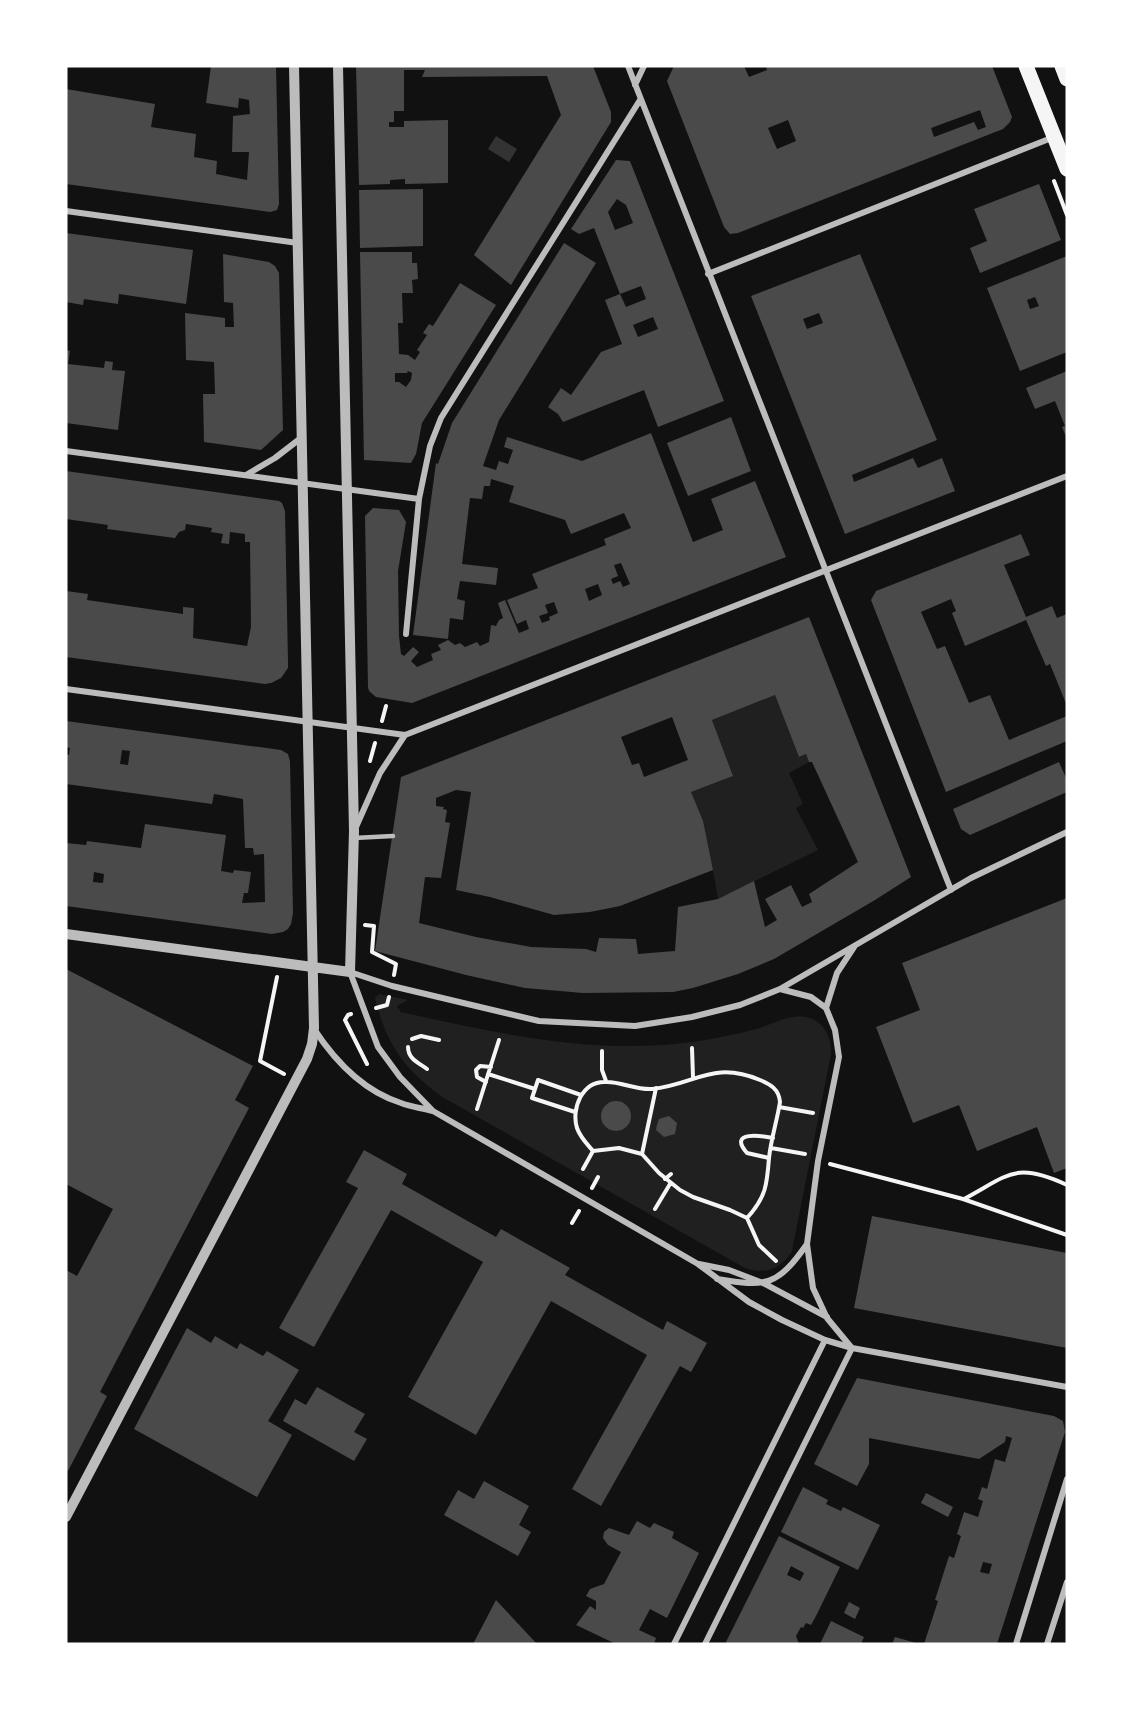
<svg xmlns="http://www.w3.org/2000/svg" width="1133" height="1710" viewBox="0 0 1133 1710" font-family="'Nunito Sans',sans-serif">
<rect width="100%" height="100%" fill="#111"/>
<path fill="#202020" d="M775 695 799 757 806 754 809 762 789 773 803 804 796 808 818 850 718 899 713 870 691 792 733 776 712 720Z
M379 994 408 1000 397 1006 401 1012C487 1031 573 1051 662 1045 694 1043 726 1037 756 1029 771 1025 789 1014 805 1017 823 1020 832 1036 831 1054L792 1251C781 1269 766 1275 745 1268L444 1098C405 1071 386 1044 375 998Z"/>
<path fill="#333" d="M496 136 517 149 509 162 488 149Z"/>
<path fill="#4a4a4a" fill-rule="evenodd" d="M211 66H276L279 204 277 210 270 212 66 184V89L155 104 151 127 196 134 194 157 217 161 216 174 247 180 249 152H232L233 116 250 114 249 100 239 98 238 108 206 103Z
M356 66H593L611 112V122L511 285 474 255 561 115 547 76 422 77 425 70H404V111H394V122H389V127H404V121L448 120V183L405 184V179L390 180V184L359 185Z
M674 66H744L749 77 767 70 766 66H992L1012 117 1010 122 1003 129 738 233 730 234 724 227 667 81ZM980 110 986 127 978 130 974 122 934 137 931 128ZM788 120 796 141 777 149 768 128Z
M616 160 630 161 724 401 658 427 644 390 563 422 558 414 548 407 561 388 571 395 601 352 622 344 605 300 620 294 594 228 579 234 571 229ZM617 199 626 205 633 223 615 230 608 212ZM641 286 646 299 626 307 620 294ZM653 317 658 329 638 337 633 325Z
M1039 184 1061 240 980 273 970 248 987 241 974 209Z
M423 189V246L360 248 359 190Z
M66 233 193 250 186 304 119 294 118 304 84 299 83 305 66 302Z
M564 243 596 263 499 420 483 466 496 470 499 461 508 464 513 450 504 447 507 437 582 461 651 433 693 542 723 530 711 499 755 481 786 557 412 703 376 697 369 691 368 687 365 516 373 508 399 510 406 522 398 571 399 636 401 654 404 656 413 647 419 652 411 661 417 667 433 660 431 654 441 650 438 645 448 640 455 645 460 643 465 647 477 642 480 646 489 642 491 625 496 626 499 620 503 618 498 603 505 600 519 633 529 629 526 620 517 624 507 600 538 588 532 574 606 545 604 539 631 528 624 513 571 534 565 520 509 502 514 486 491 479 490 486H484L482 499 470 498 462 564 498 568 496 585 460 581 457 599 465 601 463 620 450 618 448 639 413 635 436 463 438 464 452 423ZM621 563 630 584 623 587 620 581 613 584 611 579 618 576 614 565ZM598 584 602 595 589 601 585 589ZM554 602 558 613 549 617 550 620 542 623 539 616 548 613 545 605Z
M360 252H412V263H417L418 279 412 280 413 293H402L403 323H398L399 354 408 355 415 360 420 352 417 350 427 335 423 333 429 324 433 326 460 283 496 305 422 423 416 454 411 463 364 460ZM408 371 412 373 411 380 406 387 399 382H395V373H407Z
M223 254 269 262 275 266 279 273 283 430 261 450 204 442 203 394H215L214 362 186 360 185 313 225 318V327H234L233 303 224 302Z
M860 254 937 440 852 475 854 482 913 458 918 468 942 458 955 491 845 534 751 296ZM819 313 823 323 807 329 803 319Z
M1067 256V352L1020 371 987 288ZM1035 297 1039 306 1030 309 1027 300Z
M66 350 70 351 68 364 104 368 105 361 113 362 112 370 125 371 118 430 66 423Z
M1067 371V439L1062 427 1065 426 1055 401 1035 409 1026 388Z
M731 417 751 471 688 496 667 443Z
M66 471 279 501 282 503 285 511 288 662V668L281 678 271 683 265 684 66 657V591L88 594 87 600 183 614V607L194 608 193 638 247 646 251 627 250 542H245V534L230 532 229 544 221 543 223 534 211 532 212 528 186 524 185 530 179 532 175 538 107 529 108 525 66 519Z
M1021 534 1030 555 1004 565 1026 617 1052 606 1057 618 1067 614V706L1050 664 1046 666 1026 620 965 646 952 613 956 611 951 599 921 612 937 649 945 646 969 703 990 695 1009 740 1067 716V741L946 792 871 600 876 591Z
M809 617 911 877 875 900 774 959 738 974 693 988 673 992 583 993 525 988 466 975 375 951 401 777ZM775 695 799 757 806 754 809 762H812L858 862 809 894 812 902 802 907 791 885 765 899 777 920 765 927 754 881 718 899 678 907 675 951 638 954 636 939 599 938 596 952 586 949 531 947 476 937 419 923 425 877 441 878 450 823 445 822 447 810 443 809 444 807 436 806V798L456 790 471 792 456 890 490 897 554 915 590 912 620 906 713 870 703 821 691 792 733 776 712 720ZM672 717 688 760 644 777 639 763 632 765 621 737Z
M66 721 281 750 288 754 290 761 293 913 291 924 288 929 283 932 272 934 66 906V843L86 845 87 841 141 848 145 824 226 835 221 871 233 873 234 870 251 872 248 893H244L242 903 265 902 264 854 254 855 253 848H245L243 799 214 794 212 804 66 784V754L69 755 70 748 66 747ZM122 750 130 751 128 765 120 764ZM94 872 104 874 103 883 93 882Z
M1059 762 1067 780V792L970 835 961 829 953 809Z
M1067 898V1168L1054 1173 1037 1127 977 1151 959 1105 913 1123 876 1027 920 1010 902 963Z
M66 969 253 1066 235 1100 249 1108 100 1392 107 1396 68 1471 66 1467V1270L77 1276 113 1209 66 1184Z
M601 1116a15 15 0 1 1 30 0a15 15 0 1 1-30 0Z
M669 1116 677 1123 675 1134 664 1137 656 1130 657 1125 659 1119Z
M364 1150 407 1174 402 1184 496 1237 501 1229 570 1268 565 1275 663 1330 667 1321 707 1343 691 1372 680 1366 601 1506 572 1489 647 1355 551 1301 476 1435 408 1397 483 1262 391 1210 314 1347 279 1328 358 1188 346 1182Z
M872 1216 1067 1253V1348L854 1308Z
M187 1328 211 1343 215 1336 237 1349 240 1343 263 1356 267 1351 299 1370 268 1421 292 1435 257 1497 134 1429Z
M857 1378 1054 1416 1063 1421 1065 1432 997 1644H924L938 1601 935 1600 949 1556 954 1558 961 1536 957 1534 964 1512 978 1517 983 1501 978 1499 982 1487 987 1489 995 1459 1005 1462 1012 1438 1006 1436 1005 1442 979 1459 869 1438V1464L857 1486 814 1464ZM983 1562 992 1564 989 1574 980 1572Z
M317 1387 365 1414 354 1432 367 1439 354 1461 283 1421 295 1399 306 1405Z
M484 1481 529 1506 519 1525 531 1532 518 1556 444 1515 458 1490 474 1499Z
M803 1487 828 1500 826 1504 841 1511 843 1507 880 1525 858 1570 781 1532Z
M926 1493 953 1507 948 1517 921 1503Z
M637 1521 650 1528 654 1523 674 1532 672 1538 699 1553 667 1618 650 1609 639 1630 656 1638 654 1644H616L576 1625 590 1606 596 1610V1601L586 1596 590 1589 604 1584 621 1552 608 1545 603 1538 604 1532 609 1528 629 1535Z
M779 1536 840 1567 817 1614 811 1625 806 1623 803 1628 801 1627 796 1636 799 1644H725ZM791 1566 804 1573 800 1581 787 1575Z
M496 1600 537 1644H473Z
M849 1602 860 1608 855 1619 844 1613Z
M831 1621 864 1637 861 1644H820Z
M895 1637 916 1643V1644H892Z"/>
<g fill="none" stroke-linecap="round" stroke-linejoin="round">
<path stroke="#f5f5f5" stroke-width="4" d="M1054 181 1067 215
M382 721 386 706
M370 761 375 743
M365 925 374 926 372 952 396 964 394 975
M277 977 260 1061 284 1074
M376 1008 387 1005 389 997
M351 1014 348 1015 345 1020 367 1064
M412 1039 421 1036 439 1040
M408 1047C408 1059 419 1063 427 1069
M692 1048 693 1077
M602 1051V1070L606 1081
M488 1074 535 1089
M486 1082 477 1077 476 1070 480 1066 491 1067
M779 1107 813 1113
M477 1109 499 1040
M575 1112 532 1098 538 1080 581 1095
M771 1148 805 1154
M593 1151C587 1144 580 1137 577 1128 571 1109 582 1080 607 1082 622 1082 636 1090 652 1089 695 1085 712 1060 760 1080 770 1084 779 1089 780 1102 777 1121 771 1139 769 1158 767 1185 766 1197 747 1218
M593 1151 619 1148 642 1154 659 1173 680 1190 693 1197 730 1210 747 1218 759 1245 776 1261
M642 1154 656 1088
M769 1158 747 1153C727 1130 763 1136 773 1138
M830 1164 963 1199 1067 1235
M583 1169 593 1151
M665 1179 671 1174
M592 1188 598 1177
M964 1199C1009 1175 1015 1161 1067 1185
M655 1209 670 1184
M572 1223 579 1211"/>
<path stroke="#bcbcbc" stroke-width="4.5" d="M354 838 393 836"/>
<path stroke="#bcbcbc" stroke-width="6" d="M628 66 951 890
M635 85 644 66
M66 211 298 243
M708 274 1054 137
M66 451 419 499 430 446 441 418 640 100
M246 475 275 458 301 438
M406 634 419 499
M66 689 405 735 1067 476
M356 827 380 773 405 735
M350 972 378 1047 400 1077 433 1111 698 1264 749 1302 782 1320 825 1340 852 1348 1067 1387
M350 972 392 986 539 1021 635 1026 692 1017 740 1005 780 989 971 878 1067 832
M780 989 811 997 826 1008 835 1030 839 1057 818 1161 807 1244 813 1288 827 1318 851 1347
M826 1008 837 973 854 947
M314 1029C335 1061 363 1091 401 1103 411 1107 422 1108 432 1111
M699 1264 729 1270 763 1283 827 1317
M717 1279C766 1287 777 1287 807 1244
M674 1644 825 1340
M705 1644 852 1348
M1016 1644 1067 1479
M1047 1644 1067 1582"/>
<path stroke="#bcbcbc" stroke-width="10" d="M66 934 350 972 354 831 338 66
M66 1517 307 1059 312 1044 314 1028 294 66"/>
<path stroke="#f5f5f5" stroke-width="15" d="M1026 66 1067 169
M1062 66 1067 79"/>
</g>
<rect width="1133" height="1710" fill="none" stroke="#ffffff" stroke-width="135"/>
</svg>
